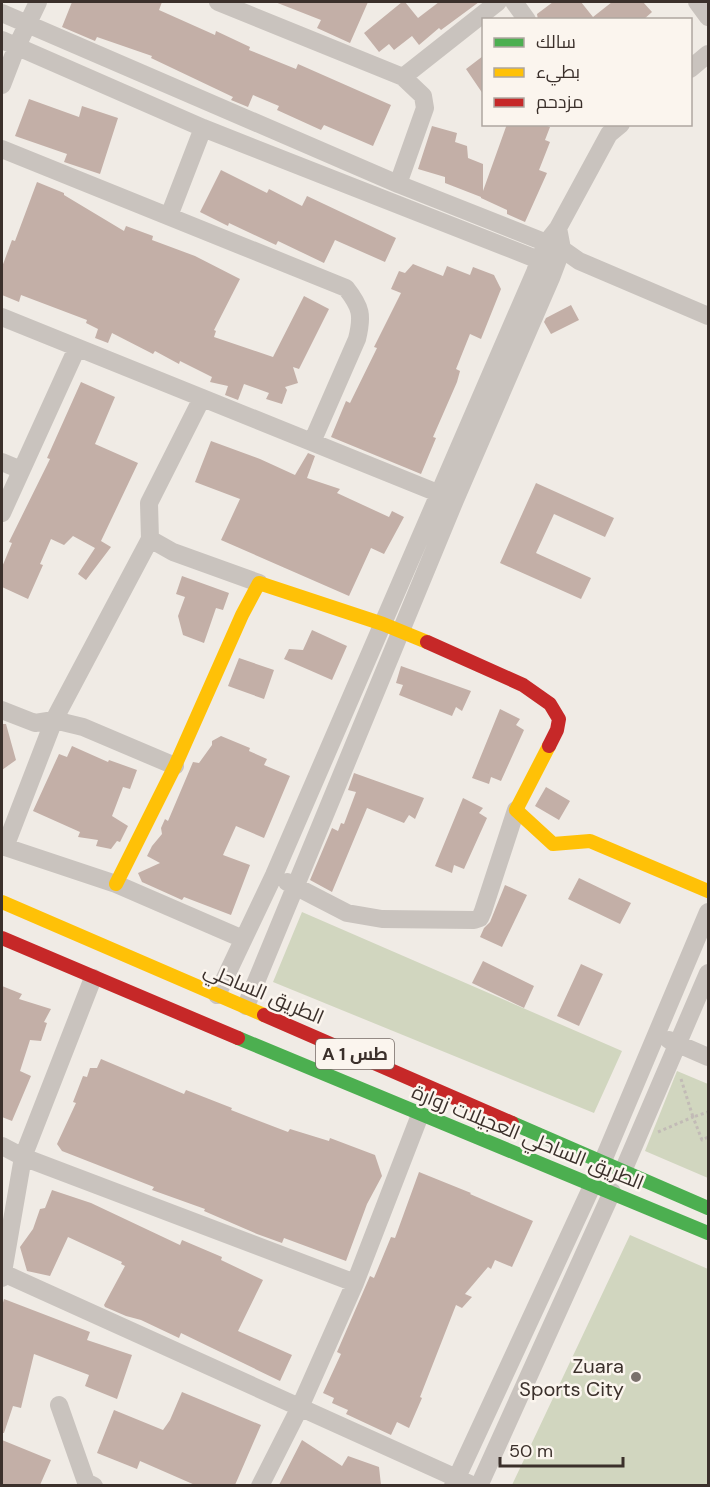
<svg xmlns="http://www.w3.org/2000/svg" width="710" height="1487" viewBox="0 0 710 1487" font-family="'DM Sans',Cairo,sans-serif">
<rect width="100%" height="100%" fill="#f0ebe5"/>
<path fill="#d1d6bf" d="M302 912 622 1051 594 1113 273 982Z
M677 1071 708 1084V1178L645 1151Z
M630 1235 708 1269V1485H512Z"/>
<path fill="#c3afa7" d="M72 2H162L159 10 215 35 216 31 250 47 249 50 296 69 298 64 391 105 373 146 324 125 321 130 277 110 279 106 253 95 248 107 231 100 233 97 151 58 152 56 97 37 95 41 62 27Z
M275 2H368L350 43 317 28 321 20Z
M402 2H405L418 18 439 2H479L441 30 439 28 419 45 412 36 394 50 389 44 379 52 364 33Z
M553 2H581L593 17 612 2H643L652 12 643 20H538L537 14Z
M483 56V94L466 69Z
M29 99 79 117 82 106 118 118 100 174 64 162 67 154 15 136Z
M507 124H542L550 127 545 140 550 142 539 170 547 173 525 222 507 214V210L481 198V197L445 183V177L418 169 432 126 457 133 455 142 467 146 468 158 483 164V191Z
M221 170 267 193 269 189 302 206 307 196 396 238 385 262 335 240 324 263 278 241 276 245 229 223 228 226 200 212Z
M37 182 64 193V195L124 231 126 226 153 236 152 240 195 256 240 279 214 330 216 331 214 337 273 357 304 296 329 309 299 369 293 367 298 383 285 387 287 390 282 404 266 399 269 393 244 384 238 400 225 395 228 386 210 382 212 377 180 361 179 364 155 351 153 354 112 333 108 343 95 338 98 329 86 323 87 320 21 295 19 302 2 295V267L12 240 15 241Z
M413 264 443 276 447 266 470 275 473 267 494 275 501 289 481 339 470 334 456 369 460 371 457 382 433 437 436 438 421 474 331 437 346 401 350 403 377 348 374 347 401 293 391 289 399 271 405 273Z
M571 305 579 320 551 334 544 322 546 318Z
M81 382 115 397 95 444 138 463 101 541 111 547 86 580 78 574 95 548 73 536 64 545 51 539 40 564 43 565 28 599 2 587V567L12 543 9 542 50 459 47 458Z
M211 441 260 459 295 475 308 453 315 456 307 478 340 489 337 493 389 517 392 511 404 517 384 554 371 548 349 596 221 540 240 499 195 482Z
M536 483 614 518 605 537 554 514 536 553 591 578 581 599 500 563Z
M182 576 229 593 223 610 216 608 204 643 183 635 178 616 185 597 176 594Z
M312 630 347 646 332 680 284 659 289 649 303 650Z
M239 658 274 670 264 699 228 686Z
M401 666 471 691 462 711 456 707 452 716 399 695 403 685 396 683Z
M500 709 520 719 516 725 524 730 501 781 491 777 489 784 472 778Z
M2 724H6L16 760 2 770Z
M221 736 250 748 249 751 267 759 264 765 290 776 264 838 236 826 223 855 250 865 231 915 184 897 182 900 142 882 138 873 160 863 147 856 152 846 162 834 161 828 165 819 168 821 193 762 199 763 212 745V741Z
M72 746 108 762 109 760 137 770 130 789 123 787 112 816 128 826 120 842 117 841 111 849 96 846 98 840 78 837 80 832 33 811 59 754 67 757Z
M354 773 424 798 415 819 409 815 404 823 367 808 332 892 310 880 332 828 338 831 341 823 344 824 356 792 348 790Z
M546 787 570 801 559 820 535 806Z
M463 798 483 808 479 813 487 818 464 869 454 865 452 873 435 866Z
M579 878 631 903 620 924 568 899Z
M505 885 527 895 502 947 480 937 484 928 490 922Z
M483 961 534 986 524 1008 472 983Z
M581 964 603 974 579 1026 557 1016Z
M2 986 22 994 19 999 51 1009 44 1022 47 1023 41 1041 30 1040 20 1071 31 1076 12 1121 2 1117Z
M101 1059 184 1094 186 1090 232 1108 231 1110 288 1132 290 1129 329 1141 330 1138 375 1155 382 1176 367 1204 346 1261 284 1238 282 1243 257 1234 204 1211 205 1209 152 1190 154 1187 62 1151 57 1144 76 1103 73 1102 83 1076 87 1077 90 1068H97Z
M419 1172 471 1193 470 1194 533 1221 512 1267 495 1260 491 1269 488 1267 465 1294 472 1297 462 1308 456 1305 420 1397 422 1398 409 1428 397 1422 391 1435 346 1414 348 1410 332 1403 334 1398 323 1393 341 1354 337 1352 370 1276 374 1278 391 1237 395 1238Z
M52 1190 91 1203 180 1245 182 1240 222 1257 221 1260 263 1280 238 1331 292 1355 280 1381 181 1333 179 1338 141 1320 126 1316 105 1307 104 1305 125 1266 121 1264 122 1262 68 1237 50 1276 27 1271 20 1247 33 1229 40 1209 45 1208Z
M4 1299 90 1332 87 1340 132 1355 117 1399 85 1386 89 1375 34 1354 21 1408 13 1406 4 1433H2V1306Z
M182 1392 261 1425 235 1485H195L140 1461 137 1469 97 1453 114 1410 163 1430 170 1420Z
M2 1440 51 1460 40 1485H2Z
M302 1440 342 1466 348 1456 379 1467 381 1485H279Z"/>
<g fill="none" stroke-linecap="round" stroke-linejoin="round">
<path stroke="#c2bbb6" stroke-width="3" stroke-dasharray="3 3" stroke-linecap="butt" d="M681 1079 693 1117 708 1112
M658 1132 693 1117 702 1140 708 1137"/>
<path stroke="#c9c3be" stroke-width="18" d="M218 2 403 77 423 96 425 108 398 184
M514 2 527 20
M697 2 708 17
M2 13 398 184 562 249 579 261 708 316
M2 40 203 128 549 264
M690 69 708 54
M403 77 498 2
M2 85 17 46 38 2
M2 149 346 288C361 307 363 315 357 339L312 442
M169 216 203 128
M2 317 450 498
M2 462 21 470
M2 513 77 348
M150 539 173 552 259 583
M2 710 35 723 54 720 83 727 175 766
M2 846 116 884 243 939
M5 847 54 720 150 539 149 503 202 398
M287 882 347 913 382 919 474 920 480 918 483 911 516 810
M217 995 274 875 535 272 546 243 558 228 609 134 621 124
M246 1006 455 500 551 278 562 249 558 228
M669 1040 708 1057
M2 1146 23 1157 355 1283
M602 1163 708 912
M623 1171 708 973
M3 1273 474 1486
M2 1278 23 1157 93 978
M59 1405 86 1482 94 1486
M260 1486 300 1407 355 1283 420 1115
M453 1486 593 1184
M479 1486 612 1192"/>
<path stroke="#4caf50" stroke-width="14" d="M238 1038 708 1233
M512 1123 708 1208"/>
<path stroke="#ffc107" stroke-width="14" d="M549 746 516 810 553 844 590 841 708 891
M116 884 175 766 242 615 259 583 383 624 427 642
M2 902 264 1015"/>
<path stroke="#c62828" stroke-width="14" d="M427 642 523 685 550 704 559 719 557 730 549 746
M2 938 238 1038
M264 1015 512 1123"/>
</g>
<circle fill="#7a716c" stroke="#fbf5ee" stroke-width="2" cx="636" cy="1377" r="6"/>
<g text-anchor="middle" stroke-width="5" stroke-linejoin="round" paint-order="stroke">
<rect fill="#fbf5ee" stroke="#756b66" stroke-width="1.5" x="316" y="1039" width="78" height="30" rx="4.5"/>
<g font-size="18" font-weight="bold" fill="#3b302b">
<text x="355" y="1060">A 1 طس</text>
</g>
<g font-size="20" fill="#3b302b" stroke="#fbf5ee">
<text transform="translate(264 993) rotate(23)" y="7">الطريق الساحلي</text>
<text transform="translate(528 1137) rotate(22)" y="7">الطريق الساحلي العجيلات زوارة</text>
</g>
<g font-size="20" fill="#3b302b" stroke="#fbf5ee" text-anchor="end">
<text x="624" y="1373">Zuara<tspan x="624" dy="23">Sports City</tspan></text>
</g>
</g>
<rect width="710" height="1487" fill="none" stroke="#3b302b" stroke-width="6"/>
<rect x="482" y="18" width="210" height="108" fill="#fbf5ee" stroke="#aea6a0" stroke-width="1.5"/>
<rect x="494" y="38" width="30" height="9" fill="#4caf50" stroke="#aea6a0" stroke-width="1.5"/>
<text x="536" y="48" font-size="18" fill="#3b302b">سالك</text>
<rect x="494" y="68" width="30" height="9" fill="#ffc107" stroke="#aea6a0" stroke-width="1.5"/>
<text x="536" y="78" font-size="18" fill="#3b302b">بطيء</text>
<rect x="494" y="98" width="30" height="9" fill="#c62828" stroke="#aea6a0" stroke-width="1.5"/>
<text x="536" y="108" font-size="18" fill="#3b302b">مزدحم</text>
<path d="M500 1457v9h123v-9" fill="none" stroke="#3b302b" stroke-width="3"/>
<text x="509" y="1457" font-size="18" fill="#3b302b" stroke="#fbf5ee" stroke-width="4.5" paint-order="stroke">50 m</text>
</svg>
